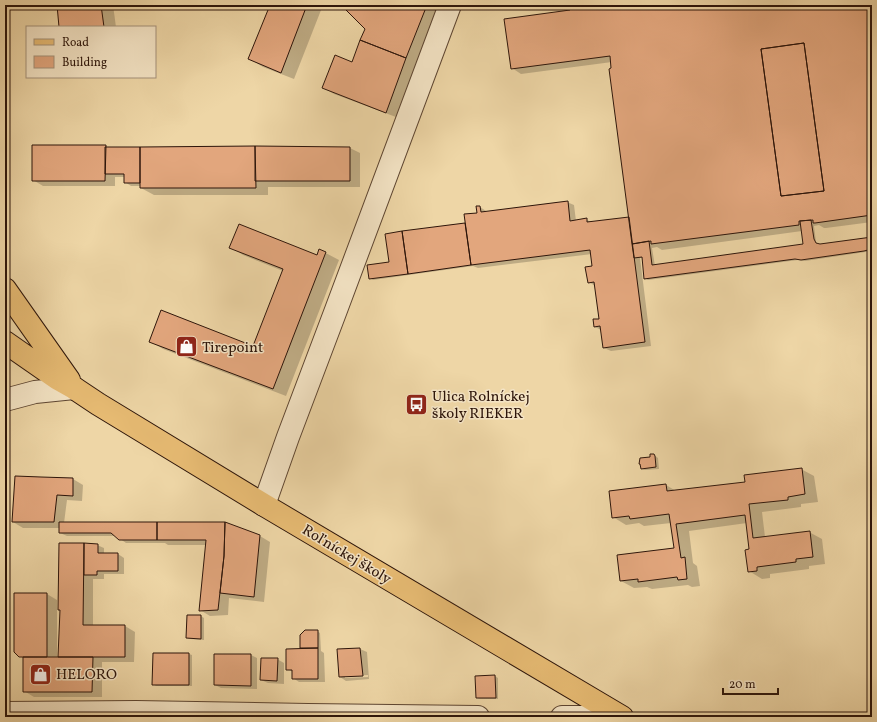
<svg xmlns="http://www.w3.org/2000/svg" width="877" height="722" viewBox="0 0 877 722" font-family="Vollkorn,serif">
<rect width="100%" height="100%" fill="#eed6a6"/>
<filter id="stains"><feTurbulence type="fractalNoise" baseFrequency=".005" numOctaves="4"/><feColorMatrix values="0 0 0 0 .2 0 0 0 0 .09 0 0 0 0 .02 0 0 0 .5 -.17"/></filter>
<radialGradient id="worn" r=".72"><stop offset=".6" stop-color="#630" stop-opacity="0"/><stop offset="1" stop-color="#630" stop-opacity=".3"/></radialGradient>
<path fill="#0003" fill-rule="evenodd" d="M58 5H113L116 27H60Z
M271 5H323L294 79 263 67 250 59Z
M349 5H443L420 65 416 63 396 117 334 94 324 88 353 63 366 29Z
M570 5H590V8L611 5H872V222L826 228H824L819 225 814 226 816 242 818 245 872 238V251L805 261 798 260 648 280 645 278 643 258H640L651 346 611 351 604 348 601 330 595 327 600 320 595 286 589 282 594 267 592 254 478 268 473 266 373 280 370 278 390 263 465 224 466 225 478 214 480 207 486 211 487 212 567 202 574 205 576 221 586 219 592 223 630 218 612 62 521 74 512 68 571 11ZM802 231 804 245 655 266 652 248 657 247 662 250Z
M105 146 108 148H350L360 153V187H268V195H154L141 188V186H131L125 182V177H115V186H43L33 180Z
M230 247 318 256 320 250 339 260 286 396 163 349 150 341 254 347 283 271 243 255Z
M654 455 658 458 659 469 645 470 642 469Z
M801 469 814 476 818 502 801 504V507L762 512 765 537 809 532 822 539 825 564 809 566V569L770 574V578L762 579 749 571 750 550 747 523 689 531 693 563 697 566 700 586 692 587 688 585 652 589 647 587 634 588 621 581 675 548 671 523 644 526 639 523 626 525 613 517 666 485 676 491 746 483Z
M73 479 83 485 82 501 67 500 64 523 260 536 270 542 264 602 229 598 228 615 210 616 200 610 206 545H168L165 543H126L116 536H67L60 533V528H23L13 522Z
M84 544 97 545 104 548V554H118L124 558V574H104V579H93V626H125L135 632 134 662H102V697H34L24 691V658L20 656 15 594H47L57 600V661H59L61 611 59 610Z
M188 616H201L204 618V640L190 639 187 638Z
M317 631 320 633 321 651 324 653 325 682H299L293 678V672L287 669 303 649 301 648Z
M360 649 367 652 369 679 346 681 340 677 338 650ZM368 675V677L345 678V676Z
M153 654H189L192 655V686H156L153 684Z
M251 655 257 658V689L221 688 215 685Z
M277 659 284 663V684L268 683 261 680Z
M495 676 498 678V699H480L477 698Z"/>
<path fill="#e2a67d" stroke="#2d150a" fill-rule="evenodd" d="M57 5H101L104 27H59Z
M270 5H307L281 73 248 59Z
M348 5H427L406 58 360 40 365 29 346 10Z
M569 5H581L582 8 603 5H872V215L815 223H813V220L799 221V225L651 244V241L632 244 609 69 611 68 610 56 511 69 504 19 570 10ZM804 43 824 191 781 196 761 49Z
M360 40 406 58 386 113 322 88 335 55 352 62Z
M804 43 824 191 781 196 761 49Z
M32 145H106L105 181H32Z
M255 146 256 188H140V147Z
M255 146 350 147V181H255Z
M105 147H140V183H124V174H105Z
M568 201 570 221 587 218V222L629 217 645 342 603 348 600 326 594 327 593 319H599L594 282 588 283 585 267 592 266 590 250 471 265 464 214 477 213 476 206H480L481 212Z
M811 220 814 239 816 243 820 244 872 237V249L864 251 801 260 795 259 644 279 642 257 634 258 632 244 649 241 652 265 803 244 800 221Z
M465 223 471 265 408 274 402 231Z
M239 224 317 255 319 249 326 252 273 389 149 342 161 310 253 346 283 269 229 248Z
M402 231 408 274 369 279 367 265 389 262 385 234Z
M650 454H654L655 456 656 467 641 469 640 464H639L640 458 650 457Z
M802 468 805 494 788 497V500L749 504 753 538 810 531 813 557 796 559V562L757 567V571L748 572 745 550 749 549 745 515 676 524 681 558 685 557 687 579 678 580 677 577 638 582V579L620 581 617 555 674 548 669 514 630 519 629 516 612 518 609 491 666 484 667 491 745 482 744 475Z
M15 476 41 477 73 478V496L57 495 54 522H12Z
M59 522H157V540H119L111 533H59Z
M157 522H225L224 556 218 610 199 611 206 540H157Z
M225 522 260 535 254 597 220 593 224 556Z
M59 543H84L83 625H125V657H58L60 610H58Z
M84 543 98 544V553H118V571H97V575H84Z
M14 593H47V657H19L14 652Z
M187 615H201V639L186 638Z
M305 630H318V648H300V635Z
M318 648V679H292V670H286V649Z
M360 648 363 676 339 677 337 649Z
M153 653H189V685H152Z
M214 654H251V686L214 685Z
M23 657H93L92 692H23Z
M261 658H278L277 681 260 680Z
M495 675 496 698H476L475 676Z"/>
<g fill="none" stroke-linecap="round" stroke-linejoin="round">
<defs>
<path id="minor" d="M5 400 35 392 74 388
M264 505 288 437 336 310 450 5
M5 713 136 712 308 715 478 717
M562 717H586L604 707"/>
<path id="major" d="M5 289 69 380
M5 342 58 379 74 388 98 404 264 505 622 717"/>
</defs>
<use href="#minor" stroke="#5d4531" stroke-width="24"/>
<use href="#major" stroke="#2d150a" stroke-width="24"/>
<use href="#minor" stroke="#f4e4c5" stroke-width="22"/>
<use href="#major" stroke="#e7bb73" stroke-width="22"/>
</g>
<defs>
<symbol id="shop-square" viewBox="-11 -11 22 22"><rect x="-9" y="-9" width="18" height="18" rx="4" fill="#8f2418" stroke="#f4e4c5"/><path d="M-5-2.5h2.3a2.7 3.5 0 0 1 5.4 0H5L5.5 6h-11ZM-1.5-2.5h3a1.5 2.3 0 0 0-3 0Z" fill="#fff"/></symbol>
<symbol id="bus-square" viewBox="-11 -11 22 22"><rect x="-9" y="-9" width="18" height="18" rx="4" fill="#8f2418" stroke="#f4e4c5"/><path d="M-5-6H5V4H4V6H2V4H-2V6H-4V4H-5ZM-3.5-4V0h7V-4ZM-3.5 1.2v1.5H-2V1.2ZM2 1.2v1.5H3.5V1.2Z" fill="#fff"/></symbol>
</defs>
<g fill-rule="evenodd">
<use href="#shop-square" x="174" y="334" width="25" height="25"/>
<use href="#bus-square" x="404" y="392" width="25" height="25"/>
<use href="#shop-square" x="28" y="662" width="25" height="25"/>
</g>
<g text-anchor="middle" stroke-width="3" stroke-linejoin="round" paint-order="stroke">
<g font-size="15" fill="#2d150a" stroke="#f4e4c5" text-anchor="start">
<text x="202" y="352">Tirepoint</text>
<text x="432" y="401">Ulica Rolníckej<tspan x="432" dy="17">školy RIEKER</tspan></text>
<text x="56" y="679">HELORO</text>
</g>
<g font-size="15" fill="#2d150a" stroke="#f4e4c5">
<text transform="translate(347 554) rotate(31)" y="5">Roľníckej školy</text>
</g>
</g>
<rect width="877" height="722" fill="none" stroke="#eed6a6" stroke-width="20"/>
<rect x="6" y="6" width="865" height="710" fill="none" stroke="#2d150a" stroke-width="2"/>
<rect x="10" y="10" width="857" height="702" fill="none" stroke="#2d150a"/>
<rect x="26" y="26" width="130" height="52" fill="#f4e4c5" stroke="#a4917a"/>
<rect x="34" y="39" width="20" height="6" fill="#e7bb73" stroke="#a4917a"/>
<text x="62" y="46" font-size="12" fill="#2d150a">Road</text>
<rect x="34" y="56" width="20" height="12" fill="#e2a67d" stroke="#a4917a"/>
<text x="62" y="66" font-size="12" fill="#2d150a">Building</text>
<path d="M723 688v6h55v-6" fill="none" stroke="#2d150a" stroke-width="2"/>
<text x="729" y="688" font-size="12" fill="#2d150a" stroke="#f4e4c5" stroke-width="3" paint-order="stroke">20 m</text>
<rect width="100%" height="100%" filter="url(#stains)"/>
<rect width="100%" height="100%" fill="url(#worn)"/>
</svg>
